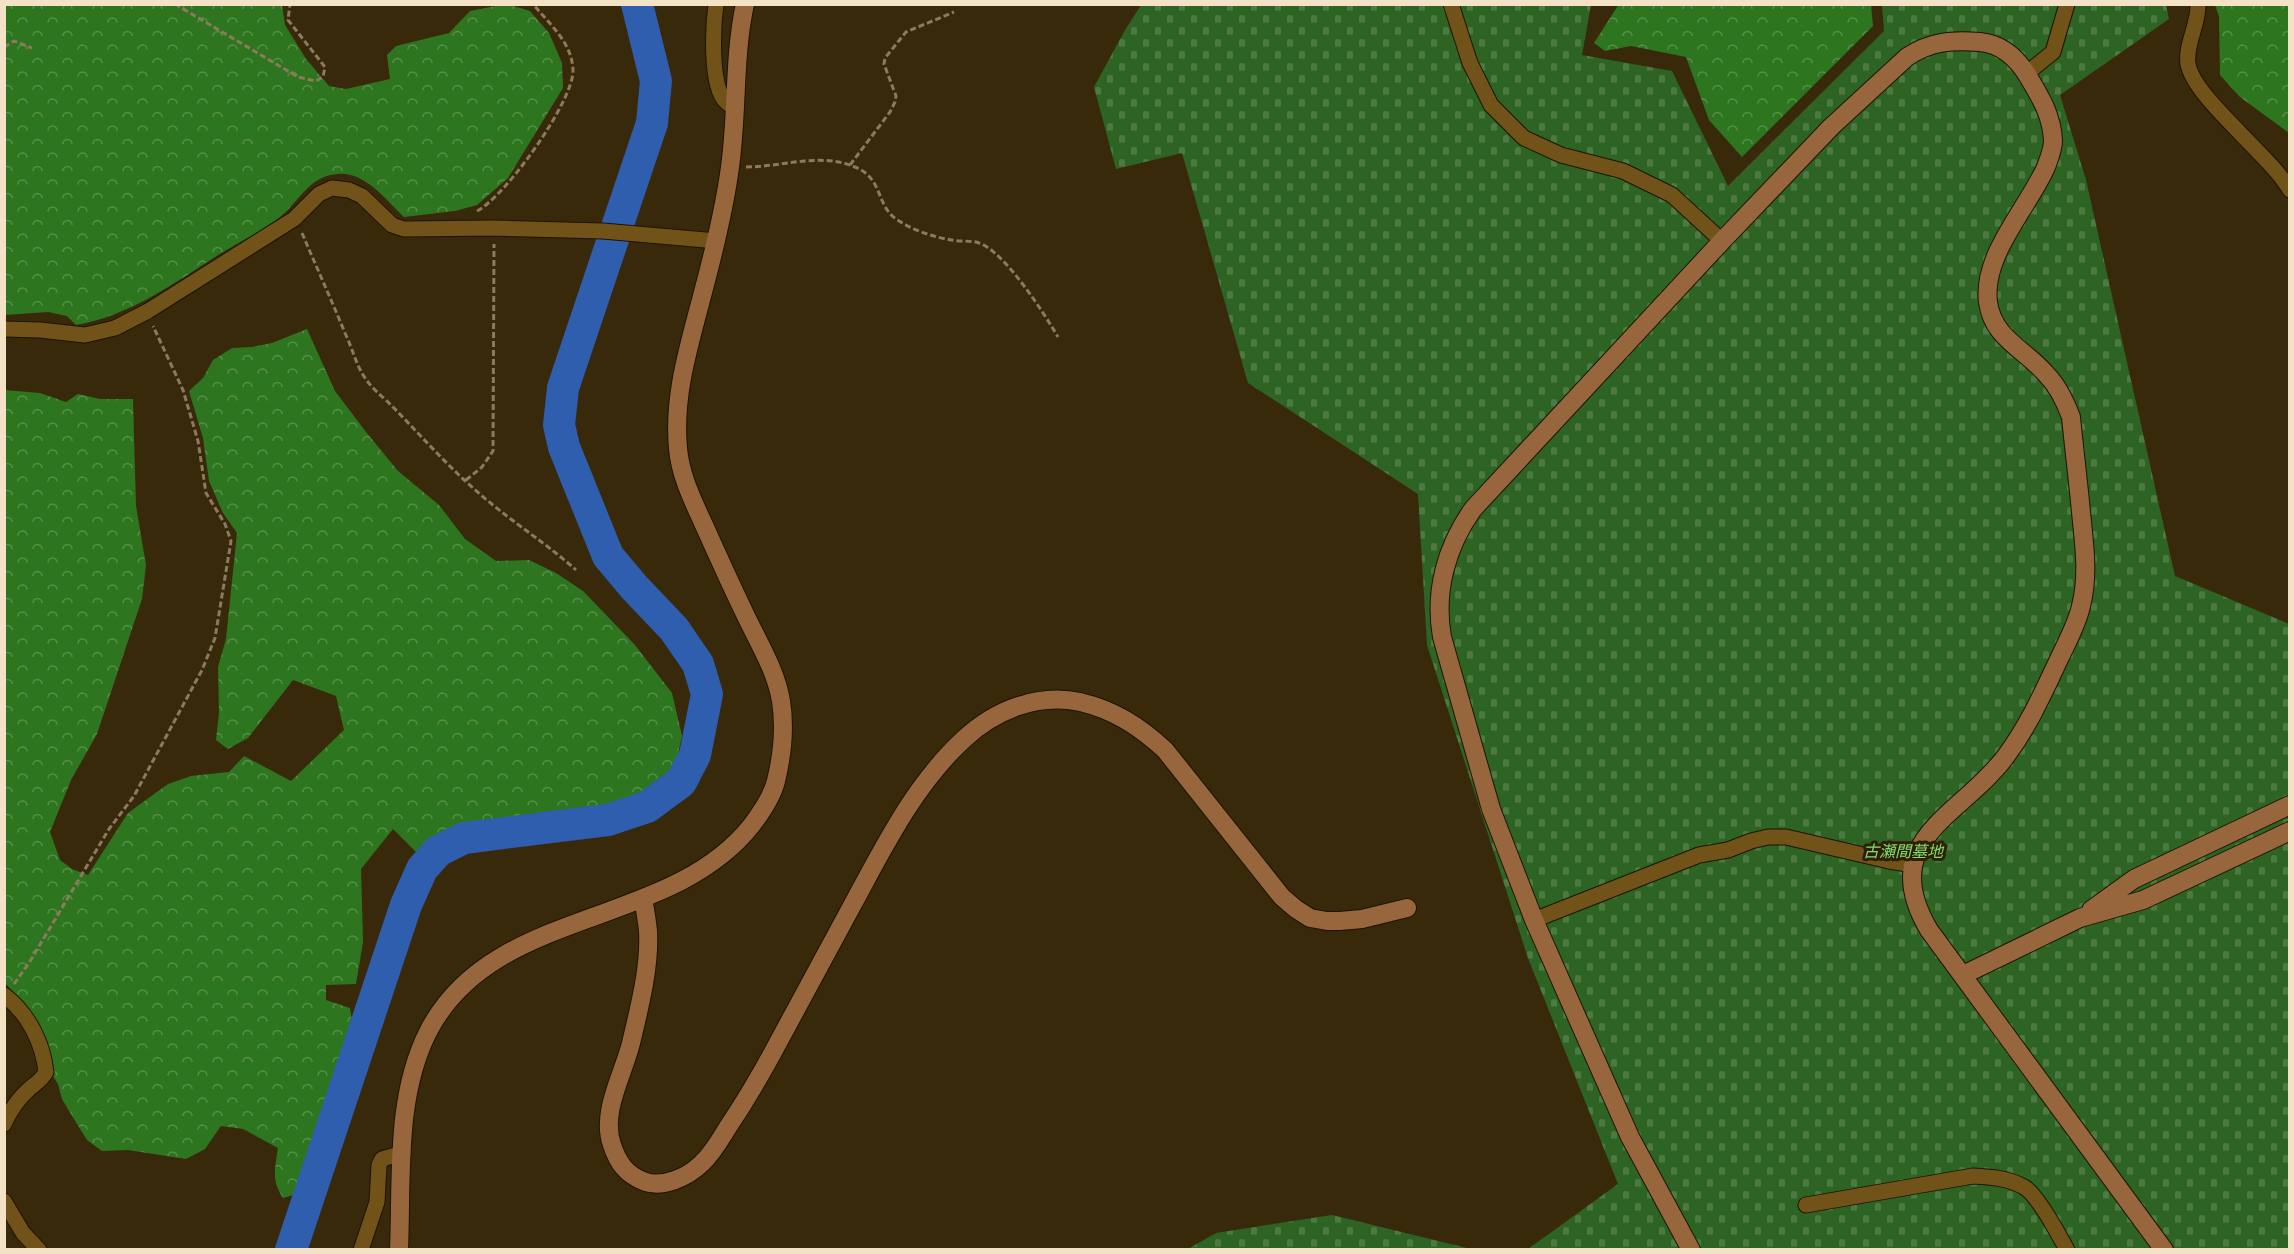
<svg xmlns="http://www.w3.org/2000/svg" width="2294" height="1254" viewBox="0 0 2294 1254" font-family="'Crimson Pro','Noto Sans JP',serif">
<defs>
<pattern id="forest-crowns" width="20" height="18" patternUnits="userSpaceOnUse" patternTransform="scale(1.5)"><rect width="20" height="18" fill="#2e7520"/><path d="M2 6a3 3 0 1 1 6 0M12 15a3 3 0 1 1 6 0" fill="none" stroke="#578f49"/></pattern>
<pattern id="cemetery-stones" width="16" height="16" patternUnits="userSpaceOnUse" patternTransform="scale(1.5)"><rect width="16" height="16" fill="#2d6423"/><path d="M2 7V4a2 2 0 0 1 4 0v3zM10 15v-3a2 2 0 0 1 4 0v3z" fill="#4c7a41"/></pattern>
</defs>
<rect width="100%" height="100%" fill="#39290b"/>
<path fill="url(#forest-crowns)" d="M1619 4 1871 5 1873 26 1742 157 1709 120 1686 57 1631 46 1605 51 1594 43Z
M4 5H282L285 25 306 59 329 86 346 89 390 79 387 55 396 46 449 33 470 11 506 4 530 11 549 33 562 63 563 88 508 178 477 205 455 211 404 217C386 200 365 171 337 174 309 176 299 202 280 217 261 231 238 243 218 255 173 284 129 316 76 325L67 316 48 312 5 315Z
M2215 5H2289V133L2240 97 2220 75 2219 16Z
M307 329 335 391 366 432 398 471 439 505 465 539 496 561 529 560 556 573 583 591 635 645 672 693 682 736 675 767 650 785 646 795 596 814 539 820 469 830 442 840 417 853 393 829 361 869 363 942 356 984 326 985V1000L350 1008 354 1033 300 1193 283 1198C271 1180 275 1168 278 1148L243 1129 221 1126 205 1149 186 1159 128 1150 102 1151 87 1140 74 1119 62 1099 58 1084 50 1071 36 1020 22 1001 5 983 4 390 40 393 66 402 78 394 100 399H133L136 506 146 565 142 599 97 734 71 780 50 832 60 860 72 869 88 875 128 813 168 784 191 776 229 772 244 756 291 781 344 730 336 696 293 680 248 738 228 749 216 740 219 713 218 667 226 639 237 533 223 513 209 481 203 438 189 391 203 378 213 360 232 348 252 347 272 343Z"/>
<path fill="url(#cemetery-stones)" d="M1141 5H1591L1582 55 1672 71 1728 186 1884 31 1882 5H2166L2169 19 2060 95 2086 180 2175 576 2289 624V1249H1528L1618 1184 1528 958 1427 645 1418 494 1248 383 1182 153 1116 169 1094 87 1125 30Z
M1332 1215 1471 1249H1188L1216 1233Z"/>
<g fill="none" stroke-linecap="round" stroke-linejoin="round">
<path stroke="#305eae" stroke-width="32" d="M291 1250 406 905 422 869 438 851 464 838 608 820 647 807 681 782 695 755 707 694 698 664 674 629 634 587 608 556 564 447 559 425 563 388 652 123 656 81 637 4"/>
<defs>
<path id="street" d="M716 4C713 26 710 84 725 101 728 104 733 107 736 109
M1451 4 1470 63 1491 105 1524 138 1561 155 1623 171 1672 195 1722 241
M2198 4C2199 24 2185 44 2188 64 2194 98 2269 154 2290 190
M2026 74 2053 52 2067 4
M4 329 40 330 85 335 115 328 148 311 294 219 319 194 332 188 349 190 362 196 392 225 404 229 494 228 603 231 717 241
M1534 920 1699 855 1728 850 1751 841 1768 837H1786L1889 861 1914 865
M4 995C28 1013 43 1043 46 1072 42 1080 35 1084 28 1090 17 1100 10 1111 4 1124
M4 1201 23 1233 39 1250
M1806 1205 1973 1176C1991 1177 2008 1178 2024 1187 2037 1194 2059 1235 2067 1250
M361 1250 377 1202 379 1165 382 1159 403 1153"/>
<path id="secondary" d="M643 898C645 909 647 920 648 931 650 966 640 1005 632 1039 625 1072 600 1111 612 1145 618 1163 626 1174 643 1181 662 1189 688 1177 702 1163 713 1153 720 1140 728 1127 744 1103 759 1078 773 1052 800 1002 827 952 854 902 885 845 915 784 964 739 995 710 1038 693 1080 702 1114 710 1139 726 1165 750L1282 897 1296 909 1310 918 1327 921H1340L1362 919 1407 908
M2091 910 2134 879 2290 805
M1963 975 2080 918 2143 900 2290 831
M399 1250C402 1178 395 1097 428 1032 492 906 668 930 751 826 761 813 772 797 776 781 782 756 785 726 781 701 776 670 757 640 744 612 730 583 717 554 704 525 693 501 680 475 678 448 673 396 689 346 702 296 713 255 723 215 729 174 738 118 733 58 745 4
M1691 1250 1630 1137 1534 920 1491 809 1442 637C1434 592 1446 547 1473 509L1722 241 1831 127 1907 57C1931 41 1952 40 1980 42 2003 44 2018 59 2029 78 2041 98 2052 116 2053 141 2053 149 2049 159 2046 167 2028 208 1982 255 1988 302 1993 339 2025 349 2046 374 2058 386 2065 401 2071 417 2074 448 2078 480 2081 512 2084 543 2089 575 2081 606 2077 624 2068 640 2060 657 2044 691 2029 725 2006 756 1962 816 1875 839 1929 930L2164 1250"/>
</defs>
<use href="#street" stroke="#1c1303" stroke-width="17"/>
<use href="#secondary" stroke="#1c1303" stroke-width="20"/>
<path stroke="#8b7a5d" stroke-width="3" stroke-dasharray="6 3" stroke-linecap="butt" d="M175 4 298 77 316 81 323 77 325 67 288 20 290 4
M4 47 14 41 32 48
M850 165 890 112 895 102 896 96 884 64 885 58 906 32 954 12
M746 167C782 167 820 152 855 167 883 178 876 205 896 219 912 230 933 237 952 240 960 242 971 240 979 243 1004 251 1044 313 1058 337
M477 211C505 197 574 101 573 70 572 42 549 24 533 4
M302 233C316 266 331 299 345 333 359 364 357 376 386 400 417 431 447 466 481 495 512 522 546 543 576 570
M466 480 482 467 493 451 494 244
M14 984 29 963 109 829 134 796 202 670 215 638 231 541 225 524 206 493 198 441 183 390 153 326"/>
<use href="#street" stroke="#71531a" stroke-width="15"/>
<use href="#secondary" stroke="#97663d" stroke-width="18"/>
</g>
<g text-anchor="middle" stroke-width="6" stroke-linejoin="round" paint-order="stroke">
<g font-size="16" font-style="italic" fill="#81dc71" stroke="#2e1f02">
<text x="1903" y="857">古瀬間墓地</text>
</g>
</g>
<rect width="2294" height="1254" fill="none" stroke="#f3e2c6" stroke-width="12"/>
</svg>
